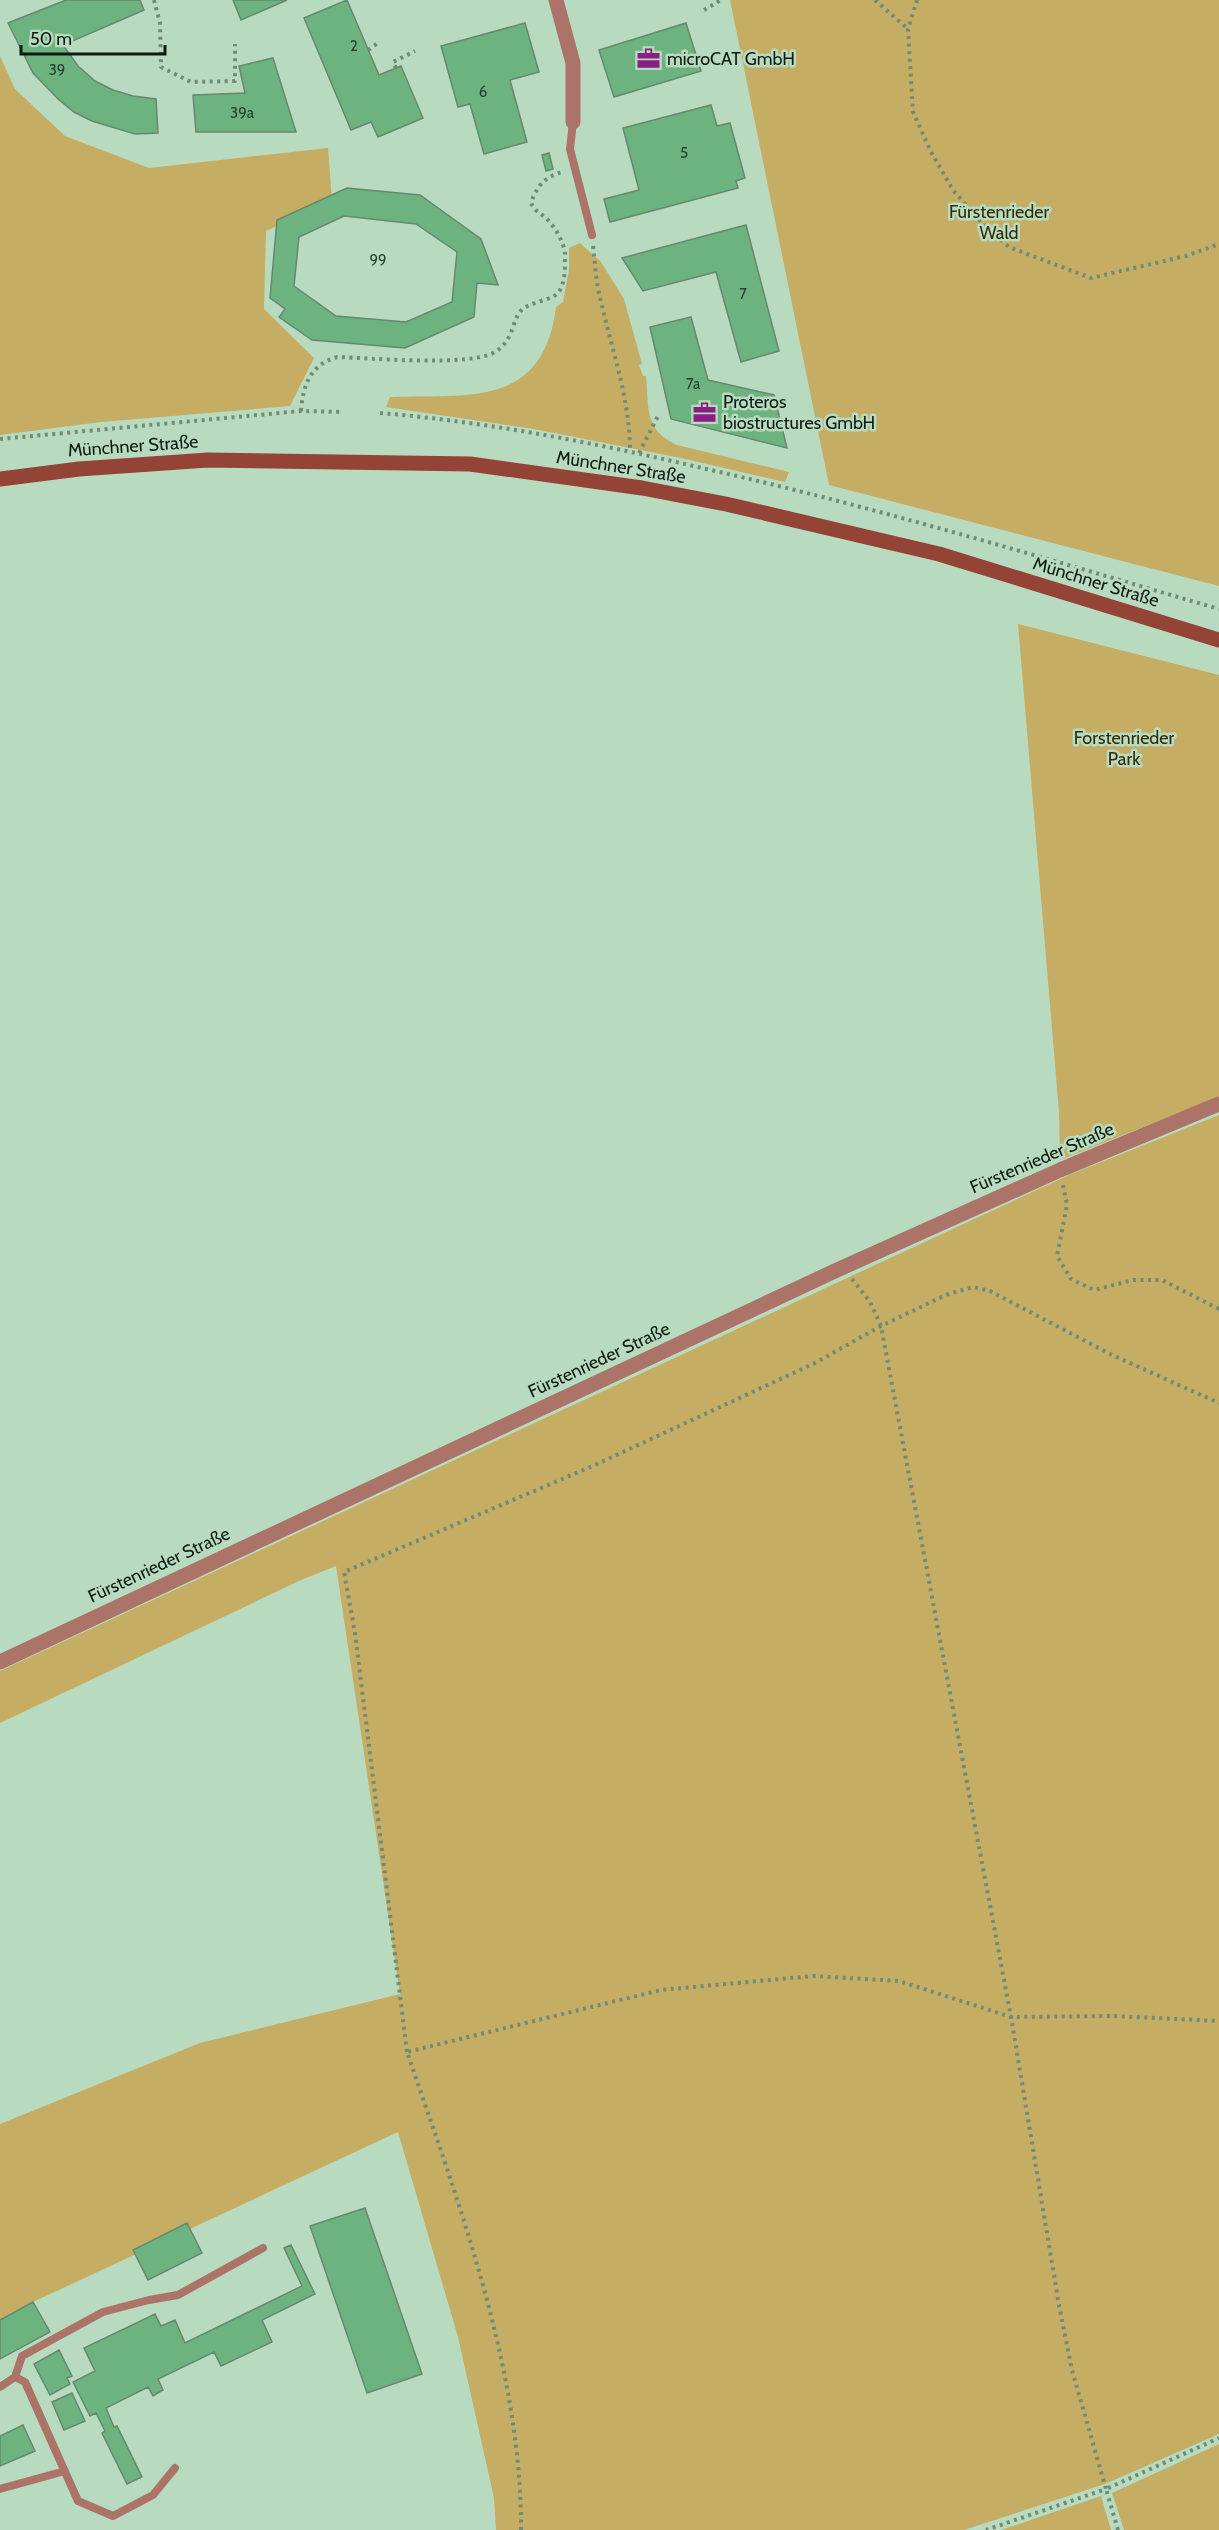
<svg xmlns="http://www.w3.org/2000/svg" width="1219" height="2530" viewBox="0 0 1219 2530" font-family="Cabin,sans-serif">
<rect width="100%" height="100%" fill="#b8dbc0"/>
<path fill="#c5ad64" d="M730 0H1219V586L829 485Z
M0 56 15 89 65 136 149 168 328 148 332 201 266 231 264 309 314 358 290 406 101 422 0 435Z
M580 243 601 262 624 299 642 364 639 365 643 376H646C649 408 644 430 677 445L789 472 785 482 681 458 534 429 386 407 390 397C468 394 543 409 556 307L563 302 569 270V248Z
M1018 624 1219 675V1097L1060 1160 1059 1112Z
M1219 1115V2434L1105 2484 964 2530H496L494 2498 458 2337 398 2132 33 2302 0 2320V2124L200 2043 400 1994 336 1566 301 1580 0 1723V1671L1069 1175Z
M1219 2444V2530H1124L1112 2493Z
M1101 2496 1111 2530H1001Z"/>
<path fill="#6cb380" stroke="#67886f" stroke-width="1.5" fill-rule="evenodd" d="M66 0H140L144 10 63 45 78 66 95 81 113 90 133 96 156 99 158 133 135 134 92 121 74 112 58 99 33 73 8 23Z
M233 0H287L241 20Z
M347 0 379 75 401 66 423 118 378 137 371 122 351 130 304 18Z
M525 23 539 72 510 80 527 142 484 154 470 104 458 107 441 46Z
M686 23 701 71 614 97 599 50Z
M273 58 296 132H196L193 95 245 93 239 66Z
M711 105 717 126 730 123 745 178 736 181 738 188 610 222 604 199 639 190 623 128Z
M549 153 553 169 546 171 542 155Z
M347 188 420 195 481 239 498 285 477 283 474 317 405 348 312 340 279 317 285 309 270 298 277 220ZM344 216 416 224 457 252 452 302 406 322 336 316 294 286 299 237Z
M746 225 779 351 741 362 716 272 643 291 622 258Z
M691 317 708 380 774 395 787 448 671 419 650 327Z
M365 2208 422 2374 367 2393 310 2226Z
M187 2223 202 2253 148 2280 133 2250Z
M291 2245 315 2294 262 2320 272 2342 221 2366 214 2352 158 2379 163 2390 153 2396 148 2387 106 2408 114 2427 117 2426 142 2477 127 2484 102 2433 105 2431 96 2413 90 2416 73 2382 95 2371 84 2348 155 2314 161 2326 175 2320 185 2343 302 2286 284 2248Z
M33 2302 50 2332 0 2359V2320Z
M59 2350 72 2376 67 2378 70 2384 50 2395 34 2364Z
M72 2393 85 2421 64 2430 52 2402Z
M23 2425 35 2451 0 2466V2436Z"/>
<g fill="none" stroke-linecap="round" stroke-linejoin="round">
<path stroke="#718b77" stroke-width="4" stroke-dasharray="3 4.5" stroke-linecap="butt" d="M154 0 160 23 161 67 191 82 235 81V44
M875 0 908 29
M917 0 908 29 913 112 931 152 953 190 980 221 1009 247 1091 278 1186 256 1219 244
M704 10 721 0
M368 50 378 43
M396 68 393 62 415 51
M593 246C595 260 595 274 598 288 609 342 630 396 630 451
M301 411C303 385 310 365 337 357 370 358 471 367 495 352 516 339 511 317 524 308 533 302 545 301 554 296 566 290 565 266 565 254 564 242 555 227 546 218 540 213 533 210 531 202 539 183 545 177 565 171
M380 413C488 422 596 443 702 468 876 507 1047 559 1219 609
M0 439 301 411 343 412
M639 453 658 416
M1063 1185 1067 1205 1057 1256 1071 1279 1094 1290 1133 1280H1162L1219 1309
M852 1279 870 1302 881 1326 1011 2017 1059 2305 1072 2370 1106 2489 986 2530
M407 2052 355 1633 344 1572 595 1465 815 1363 881 1326 948 1294 973 1287 990 1291 1112 1355 1219 1403
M521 2530C522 2371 458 2201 407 2052L661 1990 813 1976 899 1981 1011 2017 1113 2016 1219 2021
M1118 2530 1106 2489 1219 2438"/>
<path stroke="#ac7468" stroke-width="8" d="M573 122 570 149 592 235
M15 2377 22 2356 103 2312 149 2300 178 2295 263 2248
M0 2387 15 2377 25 2382 78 2501 113 2516 153 2495 175 2468
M0 2489 65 2471"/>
<path stroke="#ac7468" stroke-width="15" d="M556 0 573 63V122
M0 1662 837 1270 1060 1170 1219 1104"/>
<path stroke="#944436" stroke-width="15" d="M0 479 79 469 208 460 470 464 642 488 726 504 939 554 1219 640"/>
</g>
<defs>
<symbol id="office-bare" viewBox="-9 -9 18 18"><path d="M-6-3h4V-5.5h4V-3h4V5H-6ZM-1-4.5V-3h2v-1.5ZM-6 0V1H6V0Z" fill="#8b1e82" stroke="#b8dbc0" stroke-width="2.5" paint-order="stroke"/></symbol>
</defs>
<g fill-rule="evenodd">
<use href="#office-bare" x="632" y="42" width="33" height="33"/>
<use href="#office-bare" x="688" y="396" width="33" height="33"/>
</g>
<g text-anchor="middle" stroke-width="5" stroke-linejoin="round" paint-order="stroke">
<g font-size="15" fill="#26412d">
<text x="354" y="51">2</text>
<text x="57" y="75">39</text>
<text x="483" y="97">6</text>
<text x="242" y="118">39a</text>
<text x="684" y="158">5</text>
<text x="378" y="265">99</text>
<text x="743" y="299">7</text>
<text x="693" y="389">7a</text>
</g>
<g font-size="18" fill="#0e1b11" stroke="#b8dbc0" text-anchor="start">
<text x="667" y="65">microCAT GmbH</text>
<text x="723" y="408">Proteros<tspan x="723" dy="21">biostructures GmbH</tspan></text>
</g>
<g font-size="18" fill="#352a06" stroke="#b8dbc0">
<text x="999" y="218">Fürstenrieder<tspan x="999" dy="21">Wald</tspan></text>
<text x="1124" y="744">Forstenrieder<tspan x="1124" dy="21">Park</tspan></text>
</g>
<g font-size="18" fill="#0e1b11" stroke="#b8dbc0">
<text transform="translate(133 446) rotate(-4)" y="6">Münchner Straße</text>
<text transform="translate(621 467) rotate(9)" y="6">Münchner Straße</text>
<text transform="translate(1096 582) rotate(17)" y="6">Münchner Straße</text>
<text transform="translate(1042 1158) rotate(-23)" y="6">Fürstenrieder Straße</text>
<text transform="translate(599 1360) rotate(-25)" y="6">Fürstenrieder Straße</text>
<text transform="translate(159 1565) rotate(-25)" y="6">Fürstenrieder Straße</text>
</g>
</g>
<path d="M21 45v9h144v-9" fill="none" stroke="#0e1b11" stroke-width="3"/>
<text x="30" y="45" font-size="18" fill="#0e1b11" stroke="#b8dbc0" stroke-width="4.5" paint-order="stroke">50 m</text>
</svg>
